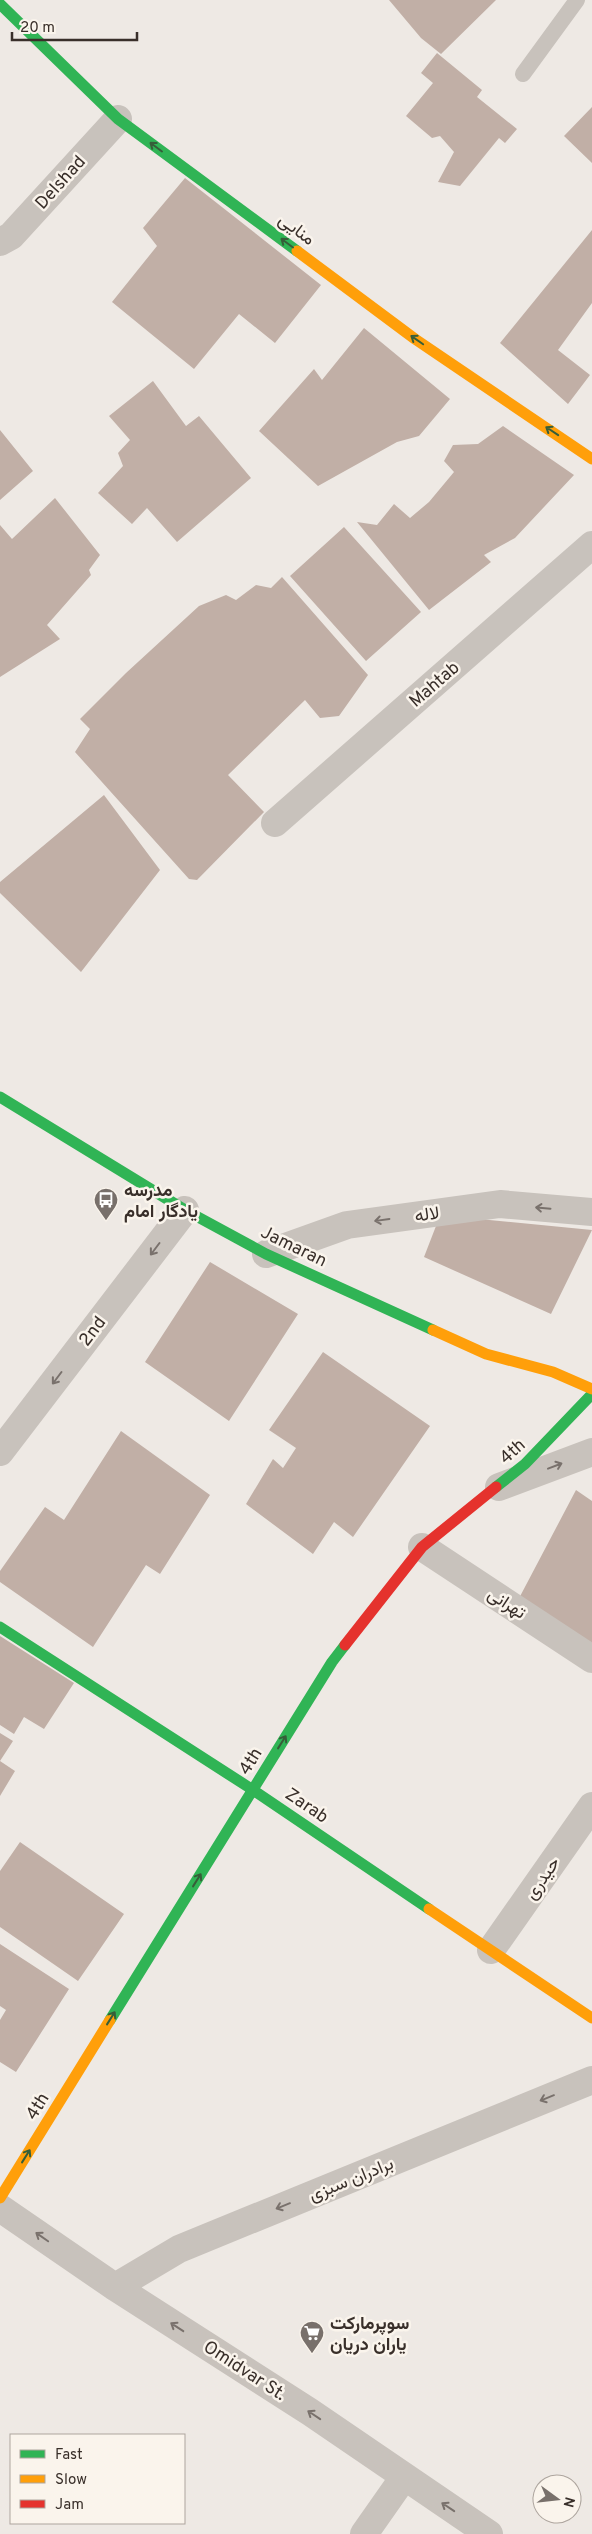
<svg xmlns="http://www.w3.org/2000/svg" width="592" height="2534" viewBox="0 0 592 2534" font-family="Overpass,Vazirmatn,sans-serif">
<rect width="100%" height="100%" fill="#eee9e4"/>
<path fill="#c1afa6" d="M389 0H496L441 54 421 38Z
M437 53 482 90 477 97 517 129 505 143 499 138 460 186 438 182 454 152 440 136 432 138 406 116 433 83 421 73Z
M592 107V163L564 136Z
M185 178 321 285 275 343 239 314 194 369 112 302 157 246 143 228Z
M592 230V303L558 350 590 375 568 404 500 343Z
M364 328 450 399 419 436 397 442 318 486 259 431 314 369 322 380Z
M153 381 186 426 199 416 251 478 177 542 147 508 132 524 98 493 123 466 118 453 130 440 109 416Z
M503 426 574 475 515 538 484 555 491 562 429 610 357 522 377 525 394 504 410 518 429 502 454 472 444 461 453 445 478 444Z
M0 430 33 471 0 500Z
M55 498 100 555 89 570 91 575 47 625 60 639 0 677V525L12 539Z
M344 527 421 612 366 661 290 576Z
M282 577 368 675 339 716 320 718 305 700 228 775 264 812 197 880 189 879 75 752 90 729 80 719 126 673 199 606 226 595 236 600 256 585 271 588Z
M104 795 160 870 81 972 0 893V882Z
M479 1219 592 1230 551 1314 424 1257 436 1226Z
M210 1262 298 1314 229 1421 145 1362Z
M323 1352 430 1426 353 1537 334 1522 313 1554 246 1504 273 1459 283 1468 296 1448 269 1430Z
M121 1431 210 1495 160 1574 146 1565 93 1647 0 1582V1571L45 1507 64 1520Z
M576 1490 592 1501V1656L516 1604Z
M0 1636 74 1683 44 1729 24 1717 14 1734 0 1725Z
M0 1733 13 1741 0 1761 15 1771 0 1796Z
M20 1842 124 1914 78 1981 0 1927V1871Z
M0 1944 69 1989 16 2072 0 2062V2020L6 2010 0 2006Z"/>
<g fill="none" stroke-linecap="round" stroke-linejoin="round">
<path stroke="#c8c2bc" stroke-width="16" d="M523 74 577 0"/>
<path stroke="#c8c2bc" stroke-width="28" d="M0 242 11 236 118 119
M275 823 592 545
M266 1254 347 1225 500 1204 592 1212
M0 1452 185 1210
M499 1487 592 1452
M422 1547 592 1659
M491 1950 592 1806
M0 2208 115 2287 310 2412 489 2534
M115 2287 179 2249 592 2080
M364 2534 404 2477"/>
<path stroke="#30b455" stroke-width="11" d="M0 4 118 119 297 251
M0 1097 185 1210 266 1254 433 1330
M496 1487 525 1464 592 1394
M0 1627 253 1790 429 1909
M110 2020 332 1662 345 1645"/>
<path stroke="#ff9f0a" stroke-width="11" d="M297 251 415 339 592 459
M433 1330 486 1354 553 1372 592 1389
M429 1909 592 2018
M0 2198 110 2020"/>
<path stroke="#e5322d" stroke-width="11" d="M345 1645 422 1547 496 1487"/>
</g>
<defs><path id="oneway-shaft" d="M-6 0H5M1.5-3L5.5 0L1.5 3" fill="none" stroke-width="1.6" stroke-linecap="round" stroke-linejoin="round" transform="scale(1.25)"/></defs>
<g stroke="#365e39">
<use href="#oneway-shaft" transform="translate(156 147) rotate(-143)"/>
<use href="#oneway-shaft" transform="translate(287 243) rotate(-143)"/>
<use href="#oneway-shaft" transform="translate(417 340) rotate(-145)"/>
<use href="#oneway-shaft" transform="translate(552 431) rotate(-146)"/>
<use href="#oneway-shaft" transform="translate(282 1742) rotate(-58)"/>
<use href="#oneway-shaft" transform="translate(197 1880) rotate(-58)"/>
<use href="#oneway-shaft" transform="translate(111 2018) rotate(-58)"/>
<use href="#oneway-shaft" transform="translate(26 2156) rotate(-58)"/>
</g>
<g stroke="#79716c">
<use href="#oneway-shaft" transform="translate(543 1208) rotate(-175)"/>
<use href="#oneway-shaft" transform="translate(382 1220) rotate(172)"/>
<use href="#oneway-shaft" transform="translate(155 1249) rotate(127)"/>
<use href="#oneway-shaft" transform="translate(57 1378) rotate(127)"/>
<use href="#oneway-shaft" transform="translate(555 1466) rotate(-21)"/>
<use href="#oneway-shaft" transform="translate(547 2098) rotate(158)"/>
<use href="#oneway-shaft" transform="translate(283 2206) rotate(158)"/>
<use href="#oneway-shaft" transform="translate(42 2237) rotate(-145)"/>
<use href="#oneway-shaft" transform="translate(177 2327) rotate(-147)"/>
<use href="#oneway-shaft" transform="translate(314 2415) rotate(-146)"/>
<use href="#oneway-shaft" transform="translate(448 2507) rotate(-146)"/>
</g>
<defs>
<symbol id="bus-pin" viewBox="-11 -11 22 30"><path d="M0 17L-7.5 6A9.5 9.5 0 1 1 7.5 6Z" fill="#78706b" stroke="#faf4ec"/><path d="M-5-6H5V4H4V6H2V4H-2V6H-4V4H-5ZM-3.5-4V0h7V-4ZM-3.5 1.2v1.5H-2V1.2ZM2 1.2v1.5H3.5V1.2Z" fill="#fff"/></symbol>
<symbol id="supermarket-pin" viewBox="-11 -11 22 30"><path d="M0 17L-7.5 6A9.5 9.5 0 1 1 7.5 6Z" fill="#78706b" stroke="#faf4ec"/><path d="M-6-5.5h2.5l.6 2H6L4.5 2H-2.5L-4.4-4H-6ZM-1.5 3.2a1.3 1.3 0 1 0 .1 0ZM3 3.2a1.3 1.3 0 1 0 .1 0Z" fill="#fff"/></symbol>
</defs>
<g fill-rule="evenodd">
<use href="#bus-pin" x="92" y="1186" width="28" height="38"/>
<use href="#supermarket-pin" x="298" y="2319" width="28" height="38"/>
</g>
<g text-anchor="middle" stroke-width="5" stroke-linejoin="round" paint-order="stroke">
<g font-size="18" fill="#392f2a" stroke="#faf4ec">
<text transform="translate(60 182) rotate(-48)" y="6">Delshad</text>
<text transform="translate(297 229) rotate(37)" y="6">منایی</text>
<text transform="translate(434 684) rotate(-41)" y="6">Mahtab</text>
<text transform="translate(427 1214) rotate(-8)" y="6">لاله</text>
<text transform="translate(294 1246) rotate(26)" y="6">Jamaran</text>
<text transform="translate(92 1331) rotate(-53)" y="6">2nd</text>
<text transform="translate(512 1451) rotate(-42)" y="6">4th</text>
<text transform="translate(507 1603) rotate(33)" y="6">تهرانی</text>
<text transform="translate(250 1761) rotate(-58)" y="6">4th</text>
<text transform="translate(307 1805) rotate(34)" y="6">Zarab</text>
<text transform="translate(542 1878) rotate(-55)" y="6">حیدری</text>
<text transform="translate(37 2106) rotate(-58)" y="6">4th</text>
<text transform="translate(351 2179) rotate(-22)" y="6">برادران سبزی</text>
<text transform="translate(245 2370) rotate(33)" y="6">Omidvar St.</text>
</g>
<g font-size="18" font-weight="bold" fill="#392f2a" stroke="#faf4ec" text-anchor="start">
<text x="124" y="1196">مدرسه<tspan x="124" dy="21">یادگار امام</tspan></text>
<text x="330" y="2329">سوپرمارکت<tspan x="330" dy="21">یاران دریان</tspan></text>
</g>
</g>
<rect x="10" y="2434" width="175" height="90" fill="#faf4ec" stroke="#ada59e"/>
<rect x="20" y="2450" width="25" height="8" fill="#30b455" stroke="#ada59e"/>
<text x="55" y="2459" font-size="15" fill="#392f2a">Fast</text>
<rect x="20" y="2475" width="25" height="8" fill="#ff9f0a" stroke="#ada59e"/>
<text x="55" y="2484" font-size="15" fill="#392f2a">Slow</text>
<rect x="20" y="2500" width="25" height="8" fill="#e5322d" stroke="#ada59e"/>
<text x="55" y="2509" font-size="15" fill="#392f2a">Jam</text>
<g transform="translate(557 2499) rotate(105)"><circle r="24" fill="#faf4ec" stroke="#ada59e"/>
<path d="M0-4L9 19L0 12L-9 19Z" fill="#78706b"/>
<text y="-8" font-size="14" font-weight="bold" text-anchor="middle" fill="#392f2a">N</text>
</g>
<path d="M12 32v8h125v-8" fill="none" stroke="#392f2a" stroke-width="2.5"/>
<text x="20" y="32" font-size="15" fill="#392f2a" stroke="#faf4ec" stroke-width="4" paint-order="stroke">20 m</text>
</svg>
